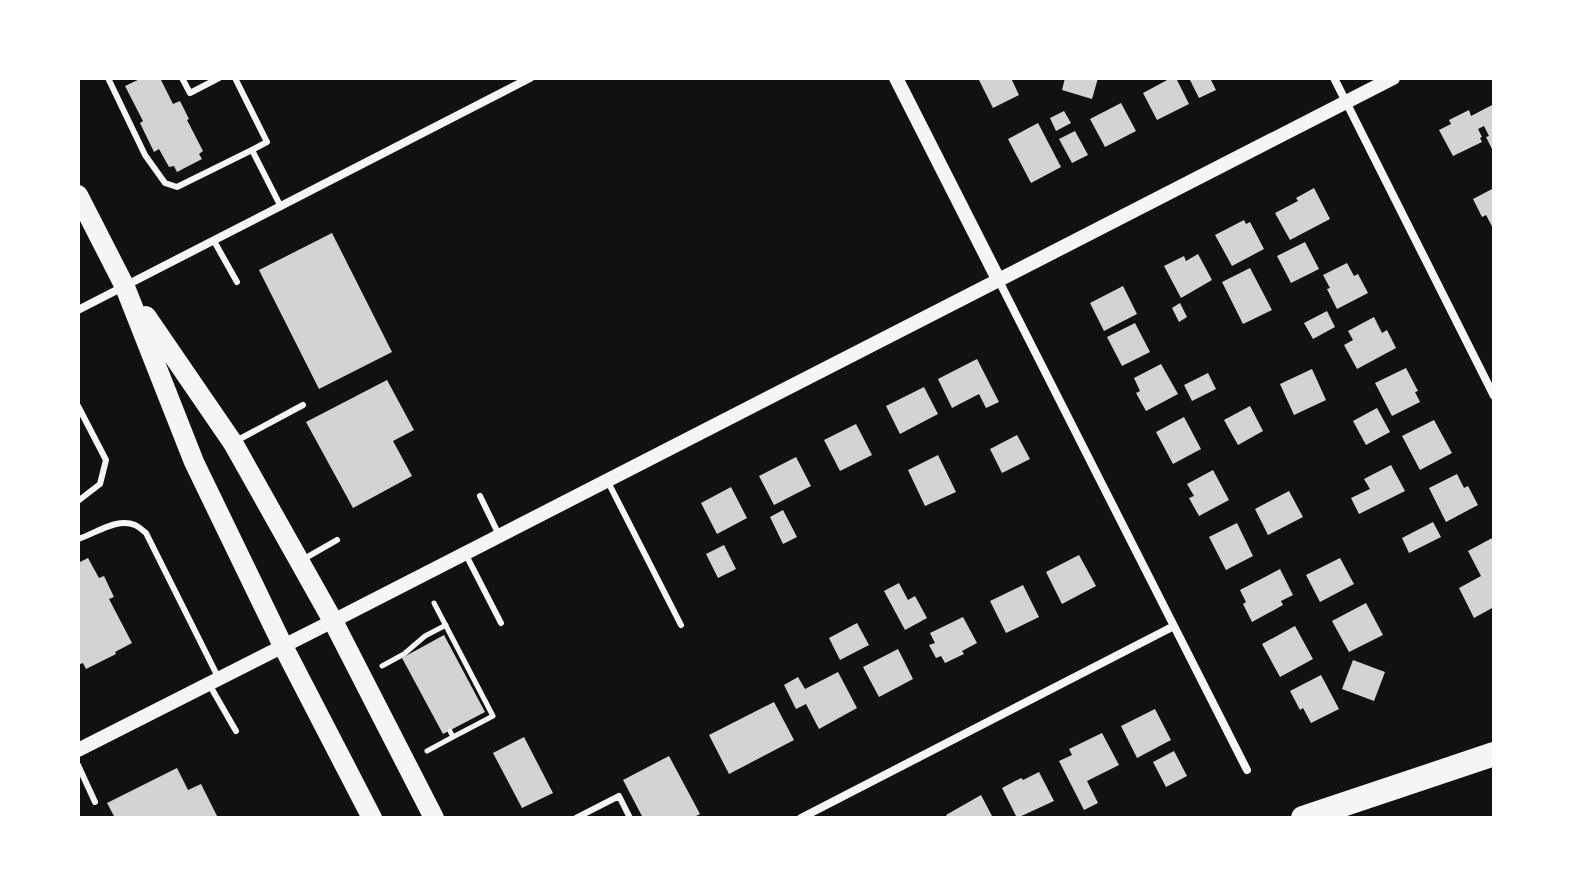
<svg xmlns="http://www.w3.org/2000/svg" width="1572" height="896" viewBox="0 0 1572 896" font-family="'Source Serif 4',serif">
<rect width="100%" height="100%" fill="#111"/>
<path fill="#d3d3d3" d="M142 78H160L173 104 180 101 189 119 187 120 203 151 199 154 202 159 177 172 174 166 169 167 159 149 154 152 140 123 143 121 125 86Z
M978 78H1011L1019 95 993 108Z
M1065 78H1098L1092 99 1062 90Z
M1171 78H1176L1189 104 1157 120 1143 93Z
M1189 78H1210L1216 90 1199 98Z
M1121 103 1136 131 1105 147 1090 119Z
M1494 104V153L1486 137 1489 136 1484 126 1478 129 1482 137 1480 138 1482 142 1453 156 1439 130 1451 124 1449 120 1469 110 1471 116Z
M1064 111 1071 123 1056 131 1050 118Z
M1038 123 1061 167 1031 183 1008 139Z
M1075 131 1088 155 1072 163 1059 139Z
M1314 188 1330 219 1290 240 1275 213 1298 201 1296 198Z
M1494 188V230L1486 215 1482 217 1473 199Z
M1244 220 1246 224 1250 222 1264 249 1232 266 1215 235Z
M332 233 392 352 319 389 259 270Z
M1305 242 1319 269 1291 283 1277 256Z
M1198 254 1212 280 1181 298 1164 266 1184 256 1186 261Z
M1347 263 1354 276 1358 274 1368 293 1337 309 1327 289 1330 288 1323 275Z
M1250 268 1272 310 1243 324 1222 282Z
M1123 286 1137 314 1104 331 1090 303Z
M1180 303 1187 317 1179 322 1172 308Z
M1327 311 1335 327 1313 339 1304 323Z
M1374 317 1382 333 1387 330 1396 348 1357 369 1344 345 1353 340 1348 331Z
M1135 323 1150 352 1122 366 1107 337Z
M977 359 999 402 986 408 979 394 952 408 938 379Z
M1161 364 1178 394 1146 411 1136 393 1140 391 1134 378Z
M1406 368 1418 391 1415 392 1420 402 1392 416 1375 383Z
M1312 369 1326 400 1294 415 1280 384Z
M1208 373 1216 389 1192 401 1184 385Z
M387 380 414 430 393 441 412 476 353 508 306 422Z
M924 387 938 414 900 434 886 406Z
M1250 406 1263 431 1238 445 1224 420Z
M1377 408 1390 432 1366 445 1353 421Z
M1184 417 1201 449 1173 464 1156 432Z
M1434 420 1452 453 1420 470 1402 436Z
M856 424 872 455 840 471 824 440Z
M1017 435 1030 459 1002 473 990 449Z
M938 455 956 492 925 506 908 470Z
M796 457 811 486 774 505 759 476Z
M1391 465 1405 491 1359 514 1351 498 1370 489 1364 479Z
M1213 470 1229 500 1199 516 1189 498 1194 496 1187 484Z
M1457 474 1464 488 1468 486 1478 505 1446 522 1429 488Z
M731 487 747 518 717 534 701 503Z
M1289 491 1303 517 1268 535 1255 509Z
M783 510 797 537 783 544 770 517Z
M1433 522 1441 537 1409 553 1402 538Z
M1237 523 1253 556 1226 570 1209 537Z
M1494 537V607L1474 618 1459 588 1481 576 1468 551Z
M724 545 736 569 718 578 706 554Z
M1079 555 1096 586 1062 604 1046 572Z
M88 558 99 578 104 576 114 597 109 599 132 643 115 652 116 654 86 669 83 663 78 665V563Z
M1340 558 1354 584 1320 602 1306 575Z
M1280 569 1293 595 1281 601 1283 605 1252 622 1243 604 1246 602 1240 590Z
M899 583 908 600 915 596 927 618 905 630 884 591Z
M1023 585 1039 617 1006 633 990 601Z
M1366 603 1383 635 1349 652 1332 621Z
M963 617 977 643 962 651 964 654 945 663 941 656 936 658 929 645 935 643 930 633Z
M857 623 869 645 840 660 829 638Z
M1295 626 1313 659 1280 677 1262 644Z
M444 635 485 712 443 734 402 658Z
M898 649 913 679 879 697 863 667Z
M1353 660 1385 672 1374 701 1342 689Z
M838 672 857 708 819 729 806 704 796 709 784 685 798 677 805 689Z
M1321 675 1339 709 1311 723 1303 708 1300 710 1290 691Z
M774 702 794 740 729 774 709 735Z
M1155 709 1171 740 1137 758 1121 726Z
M1102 733 1119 765 1087 781 1098 803 1084 810 1059 761 1072 755 1069 749Z
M524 737 553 793 522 808 493 753Z
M1174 751 1187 776 1166 787 1153 762Z
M669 756 700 814 692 818H643L623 780Z
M177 768 188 790 201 784 218 818H115L107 803Z
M1039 772 1054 801 1017 818 1002 788 1021 778 1023 780Z
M981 795 993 818H948L946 815Z"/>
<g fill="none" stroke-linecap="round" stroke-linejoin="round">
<path stroke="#f5f5f5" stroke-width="5" d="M434 603 493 716 453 737
M382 666 404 654 425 636 446 625
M427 751 453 737 450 731"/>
<path stroke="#f5f5f5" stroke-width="6" d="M108 78 145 155 165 183 177 187 252 150
M182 78 190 93 219 78
M235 78 267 142 252 150 281 207
M214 241 237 282
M78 406 106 460 100 484 78 501
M236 441 303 405
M607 480 681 625
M480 496 499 535
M78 539C95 534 117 517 135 525 140 527 143 531 146 533L219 679
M465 553 501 623
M302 560 337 540
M209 684 236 731
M78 765 95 802
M576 818 619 796 630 818"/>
<path stroke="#f5f5f5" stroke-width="8" d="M1334 78 1494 396
M998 279 1247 770
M78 310 530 78
M801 818 1174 626"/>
<path stroke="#f5f5f5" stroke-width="14" d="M896 78 998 279
M78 750 333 621 1393 78"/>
<path stroke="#f5f5f5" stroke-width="20" d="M78 195 125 287 194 462 283 646 372 818
M146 316 233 443 333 621 434 818"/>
<path stroke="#f5f5f5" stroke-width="24" d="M1303 818 1494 754"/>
</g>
<rect width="1572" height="896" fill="none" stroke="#ffffff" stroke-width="160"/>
</svg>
